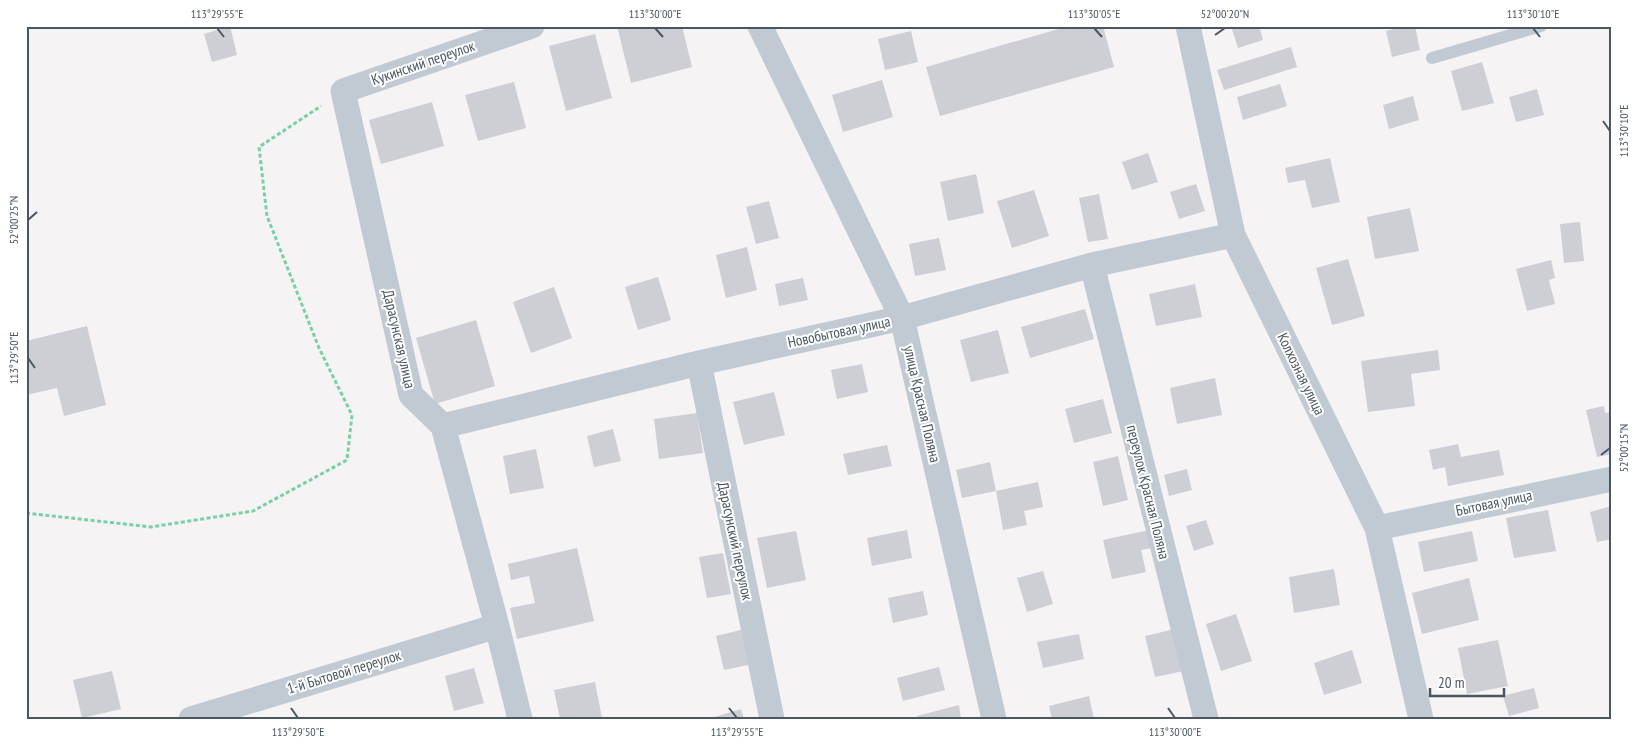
<svg xmlns="http://www.w3.org/2000/svg" width="1638" height="745" viewBox="0 0 1638 745" font-family="'PT Sans Narrow',sans-serif">
<rect width="100%" height="100%" fill="#f5f3f3"/>
<path fill="#cdcfd5" d="M230 26 237 55 212 62 204 34Z
M617 26H682L692 67 631 83Z
M1069 26H1103L1114 67 940 116 926 67Z
M1231 26H1259L1263 40 1238 48Z
M1405 26H1415L1420 50 1392 57 1386 31Z
M911 31 918 62 885 70 878 39Z
M595 34 612 98 566 111 549 46Z
M1291 47 1297 67 1224 90 1217 70Z
M1482 62 1494 103 1462 111 1451 71Z
M882 80 893 117 843 132 832 95Z
M514 82 526 128 478 141 465 95Z
M1280 84 1287 106 1243 120 1237 97Z
M1537 89 1544 115 1516 122 1509 97Z
M1413 96 1419 120 1389 129 1383 105Z
M432 102 444 146 381 164 369 120Z
M1148 153 1158 182 1132 190 1122 162Z
M1330 158 1340 202 1312 208 1305 180 1288 183 1285 168Z
M976 174 984 213 948 221 940 182Z
M1196 184 1205 211 1179 219 1170 192Z
M1034 190 1049 236 1012 248 997 201Z
M1099 194 1108 239 1088 242 1079 198Z
M769 201 779 238 756 244 746 207Z
M1410 208 1419 251 1375 259 1367 217Z
M1580 222 1584 261 1564 263 1560 224Z
M939 238 946 270 915 276 909 244Z
M747 247 757 290 726 298 716 255Z
M1348 259 1365 316 1332 325 1316 268Z
M1551 260 1555 278 1549 280 1555 304 1527 311 1516 269Z
M658 277 671 320 638 330 625 287Z
M803 278 808 300 779 306 775 284Z
M1195 284 1202 317 1156 326 1149 294Z
M554 287 572 338 531 353 513 302Z
M1085 309 1094 339 1030 358 1021 327Z
M476 320 495 386 435 404 416 338Z
M87 326 106 405 64 416 57 388 26 395V341Z
M998 330 1009 373 971 382 960 340Z
M1438 350 1440 370 1411 374 1415 406 1368 412 1361 361Z
M862 364 868 392 837 399 831 370Z
M1215 378 1222 415 1177 424 1170 388Z
M774 392 785 435 744 445 733 402Z
M1103 399 1112 433 1074 443 1065 409Z
M1604 406 1605 413 1612 412V454L1597 457 1586 410Z
M697 413 703 453 659 459 654 419Z
M613 429 621 461 594 467 587 436Z
M1458 444 1461 457 1499 450 1504 475 1448 486 1445 467 1433 470 1429 450Z
M887 445 892 466 848 475 843 454Z
M536 449 544 488 510 494 503 456Z
M1118 456 1128 500 1103 506 1093 462Z
M990 462 996 491 962 498 956 470Z
M1187 469 1192 490 1169 496 1164 475Z
M1038 482 1043 507 1024 511 1027 525 1003 530 996 491Z
M1612 506V539L1597 542 1590 512Z
M1548 510 1556 551 1514 558 1506 518Z
M1206 520 1214 544 1194 551 1186 526Z
M907 530 912 558 872 566 867 538Z
M1149 530 1152 548 1141 550 1146 572 1112 579 1103 540Z
M796 531 806 580 767 588 757 538Z
M1472 531 1478 561 1424 572 1418 542Z
M577 548 594 621 517 639 510 608 535 603 529 576 511 580 508 564Z
M723 553 731 594 707 598 699 557Z
M1334 569 1340 605 1294 613 1289 577Z
M1043 571 1053 604 1027 612 1017 578Z
M1469 578 1479 620 1422 634 1412 593Z
M923 591 928 615 893 623 888 598Z
M1236 614 1252 661 1221 671 1206 624Z
M745 629 753 664 724 670 716 636Z
M1175 629 1184 671 1155 677 1145 636Z
M1079 634 1084 659 1043 668 1037 642Z
M1498 640 1508 686 1467 694 1458 648Z
M1352 650 1362 683 1324 695 1314 663Z
M939 667 945 690 903 701 897 678Z
M474 668 484 703 454 711 445 676Z
M112 671 121 709 82 718 73 680Z
M595 682 602 718 560 719 554 690Z
M1534 688 1539 708 1509 716 1503 696Z
M1089 696 1094 719H1052L1049 706Z
M959 705 961 719H918L917 716Z
M741 709 744 719H711V718Z"/>
<g fill="none" stroke-linecap="round" stroke-linejoin="round">
<path stroke="#7ad0a6" stroke-width="3" stroke-dasharray="4 2.5" stroke-linecap="butt" d="M26 513 151 527 253 511 347 460 352 415 319 348 267 216 259 147 321 106"/>
<path stroke="#c1cad2" stroke-width="12" d="M1432 58 1541 26"/>
<path stroke="#c1cad2" stroke-width="25" d="M760 26 902 318 994 719
M1188 26 1233 235 1377 528 1421 719
M1092 265 1206 719
M699 363 772 719
M443 426 699 363 902 318 1092 265 1233 235
M1377 528 1612 479
M191 719 497 626
M520 719 497 626 443 426 411 395 343 91 532 26"/>
</g>
<path fill="none" stroke="#4a5661" stroke-width="2" d="M217 28 224 37M655 28 663 37M1094 28 1102 37M1533 28 1540 37M1215 35 1225 28M1603 121 1610 131M28 220 37 212M28 358 35 368M1601 455 1610 448M291 708 298 718M729 708 737 718M1168 708 1175 718"/>
<g text-anchor="middle" stroke-width="4" stroke-linejoin="round" paint-order="stroke">
<g font-size="15" fill="#4a5661" stroke="#fff">
<text transform="translate(423 63) rotate(-19)" y="5">Кукинский переулок</text>
<text transform="translate(839 332) rotate(-12)" y="5">Новобытовая улица</text>
<text transform="translate(399 339) rotate(77)" y="5">Дарасунская улица</text>
<text transform="translate(1301 374) rotate(64)" y="5">Колхозная улица</text>
<text transform="translate(922 404) rotate(77)" y="5">улица Красная Поляна</text>
<text transform="translate(1148 492) rotate(76)" y="5">переулок Красная Поляна</text>
<text transform="translate(1494 503) rotate(-12)" y="5">Бытовая улица</text>
<text transform="translate(735 541) rotate(78)" y="5">Дарасунский переулок</text>
<text transform="translate(344 672) rotate(-17)" y="5">1-й Бытовой переулок</text>
</g>
</g>
<rect width="1638" height="745" fill="none" stroke="#ffffff" stroke-width="55"/>
<path d="M1430 688v8h74v-8" fill="none" stroke="#4a5661" stroke-width="2.5"/>
<text x="1438" y="688" font-size="15" fill="#4a5661" stroke="#ffffff" stroke-width="4" paint-order="stroke">20 m</text>
<rect x="28" y="28" width="1582" height="690" fill="none" stroke="#4a5661" stroke-width="2"/>
<g font-size="12" text-anchor="middle" fill="#4a5661">
<text x="217" y="18">113°29'55"E</text>
<text x="655" y="18">113°30'00"E</text>
<text x="1094" y="18">113°30'05"E</text>
<text x="1225" y="18">52°00'20"N</text>
<text x="1533" y="18">113°30'10"E</text>
<text transform="translate(1624 131) rotate(-90)" y="4">113°30'10"E</text>
<text transform="translate(14 220) rotate(-90)" y="4">52°00'25"N</text>
<text transform="translate(14 358) rotate(-90)" y="4">113°29'50"E</text>
<text transform="translate(1624 448) rotate(-90)" y="4">52°00'15"N</text>
<text x="298" y="736">113°29'50"E</text>
<text x="737" y="736">113°29'55"E</text>
<text x="1175" y="736">113°30'00"E</text>
</g>
</svg>
